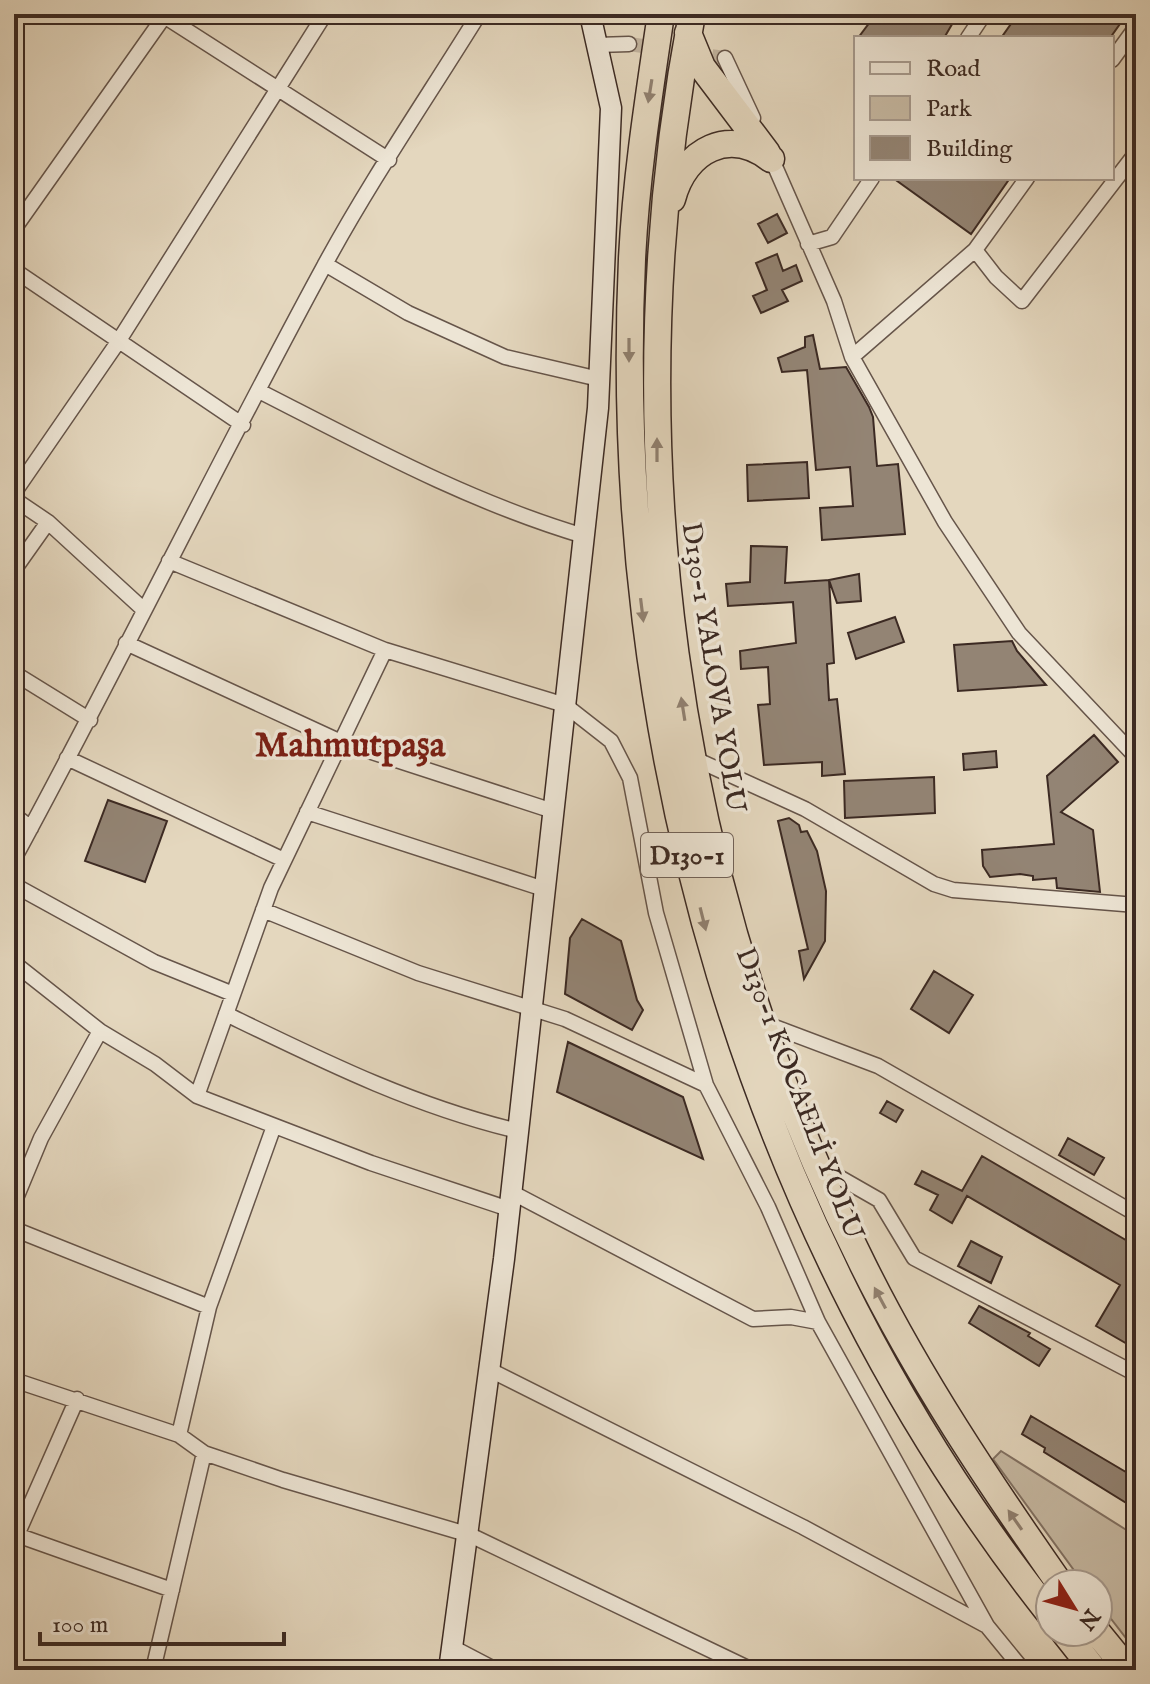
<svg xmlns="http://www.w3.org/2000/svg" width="1150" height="1684" viewBox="0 0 1150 1684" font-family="'IM FELL English',serif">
<rect width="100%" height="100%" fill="#e4d7be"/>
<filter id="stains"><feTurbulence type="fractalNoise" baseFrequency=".0025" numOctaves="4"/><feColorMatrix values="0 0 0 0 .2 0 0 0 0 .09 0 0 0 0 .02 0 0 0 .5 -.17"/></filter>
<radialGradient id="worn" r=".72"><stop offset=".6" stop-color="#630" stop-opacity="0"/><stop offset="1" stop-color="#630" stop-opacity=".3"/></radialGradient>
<path fill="#c7baa4" stroke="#827264" stroke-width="2" d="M1001 1451 1128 1531 1136 1519V1651L1098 1602V1584H1084L993 1459Z"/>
<path fill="#938474" stroke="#3c2a23" stroke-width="2" d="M876 14H958L944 38H858Z
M1018 14H1127L1110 38H1001Z
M893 178H1010L971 234Z
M777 214 787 233 768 243 758 224Z
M777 254 783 271 796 265 802 281 782 290 788 301 761 313 753 296 767 290 756 263Z
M813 335 820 369 846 367 869 407 873 417 877 466 898 464 905 534 822 540 820 508 853 506 850 467 816 470 807 370 782 372 778 358 805 347V337Z
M807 462 809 498 748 501 747 465Z
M751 546 787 547 785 583 829 580 834 663 827 664 829 700 837 699 845 774 822 776V762L764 765 758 705 770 704 768 667 741 669 740 651 796 643 793 602 728 606 726 584 750 582Z
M859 574 861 601 837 603 829 580Z
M895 617 904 642 856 659 848 633Z
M1012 641 1017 651 1046 685 958 691 954 645Z
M1094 735 1118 762 1061 812 1093 830 1100 892 1057 888 1056 878 1033 880V876L1020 874 990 877 983 866 982 850 1054 844 1047 776Z
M996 751 997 767 964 770 963 754Z
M934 777 935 813 845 818 844 781Z
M108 800 167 821 145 882 85 861Z
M789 818 799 825 801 832 807 831 817 851 826 891 825 941 804 979 799 951 808 949 778 821Z
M582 919 621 941 637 1000 643 1010 632 1030 565 994 570 938Z
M934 971 973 995 949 1033 911 1009Z
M568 1042 683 1097 703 1159 557 1092Z
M887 1101 903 1110 896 1122 880 1113Z
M1068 1138 1104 1158 1094 1175 1059 1155Z
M982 1156 1136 1246V1349L1096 1326 1120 1285 967 1196 952 1223 930 1210 938 1195 915 1184 922 1171 962 1191Z
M971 1241 1002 1257 991 1283 958 1266Z
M979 1306 1030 1333 1028 1336 1050 1349 1039 1366 969 1323Z
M1031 1416 1136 1478V1509L1044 1452 1045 1448 1022 1434Z"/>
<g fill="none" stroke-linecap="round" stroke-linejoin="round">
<path stroke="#c2b49f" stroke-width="14" stroke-dasharray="14 7" stroke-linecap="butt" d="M629 44 725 58"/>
<defs>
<path id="street" d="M161 14 389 160
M968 38 984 14
M597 45 629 44
M725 58 753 118
M1112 60 1136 27
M770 155 834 301 852 357 945 522 1019 633 1136 757
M14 229 166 14
M808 244 832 237 872 178
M975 250 996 277 1022 301 1136 153
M325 264 408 313 505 357 599 379
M14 270 243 425
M852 357 975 250 1027 178
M259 391C365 445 469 502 584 536
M14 493 118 342 325 14
M14 499 48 522 144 610
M169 561 385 650 565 705 611 741 630 778 656 913 706 1085
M14 570 48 522
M126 643 341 742 553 811
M14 673 90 720
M67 758 284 860
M693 758 805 809 934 884 953 890 1136 905
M307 812 544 889
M14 815 31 828
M14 859C120 664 217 463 323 268 370 181 427 98 479 14
M14 885 154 962 233 994
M263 910 418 973 565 1019 706 1085 768 1207 818 1322 987 1626 1023 1670
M14 963 100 1031 155 1064 197 1096 371 1163 509 1209
M226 1014C323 1061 413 1106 518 1131
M764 1023 878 1066 1136 1214
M197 1096 271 888 385 650
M823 1168 879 1200 914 1258 1136 1374
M511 1192 753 1319 791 1317 818 1322
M14 1203 41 1138 100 1031
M14 1229 209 1307
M490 1370 803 1527 987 1626
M14 1380 179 1435 204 1453 283 1480 470 1535 752 1670
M179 1435 209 1307 274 1126
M14 1534 172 1590
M17 1535 77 1399
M452 1647 496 1670
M153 1670 204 1453"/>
<path id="secondary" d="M449 1670 504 1259 598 408 611 108 590 14"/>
<path id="highway" d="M661 14C649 95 636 177 632 259 610 741 749 1233 1050 1614
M692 14C612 435 671 881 863 1265 919 1378 988 1481 1060 1584
M688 33 702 67 767 153
M672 199C685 149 730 127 771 159
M1064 1632 1094 1670
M1097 1632 1128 1670"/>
</defs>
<use href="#street" stroke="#66554a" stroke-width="17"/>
<use href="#secondary" stroke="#3c2a23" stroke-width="23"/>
<use href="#highway" stroke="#3c2a23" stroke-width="29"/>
<use href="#street" stroke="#ede5d5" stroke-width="14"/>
<use href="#secondary" stroke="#ede5d5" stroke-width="20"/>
<use href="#highway" stroke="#e4d7be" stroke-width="26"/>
</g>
<defs><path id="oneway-solid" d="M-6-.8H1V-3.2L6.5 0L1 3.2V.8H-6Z" transform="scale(2)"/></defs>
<g fill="#908070">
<use href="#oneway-solid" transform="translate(650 91) rotate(99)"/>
<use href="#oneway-solid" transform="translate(629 350) rotate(90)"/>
<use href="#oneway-solid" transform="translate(657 450) rotate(-90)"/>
<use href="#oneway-solid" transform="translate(642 610) rotate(83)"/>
<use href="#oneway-solid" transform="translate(683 709) rotate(-99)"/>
<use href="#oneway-solid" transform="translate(703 919) rotate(76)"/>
<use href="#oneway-solid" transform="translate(880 1298) rotate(-118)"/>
<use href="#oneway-solid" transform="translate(1015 1520) rotate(-125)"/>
</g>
<g text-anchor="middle" stroke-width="7" stroke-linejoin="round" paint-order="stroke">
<rect fill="#ede5d5" stroke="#716258" stroke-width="2" x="641" y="833" width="92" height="44" rx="6"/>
<g font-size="26" font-weight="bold" fill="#3c2a23">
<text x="687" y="864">D130-1</text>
</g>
<g font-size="28" fill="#3c2a23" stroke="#ede5d5">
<text transform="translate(715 667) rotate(81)" y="10">D130-1 YALOVA YOLU</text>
<text transform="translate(801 1093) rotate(69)" y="10">D130-1 KOCAELİ YOLU</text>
</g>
<g font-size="36" font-weight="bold" fill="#7a1f14" stroke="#ede5d5">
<text x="350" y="756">Mahmutpaşa</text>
</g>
</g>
<rect width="1150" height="1684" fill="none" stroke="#e4d7be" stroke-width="48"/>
<rect x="16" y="16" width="1118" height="1652" fill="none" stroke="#3c2a23" stroke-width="4"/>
<rect x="24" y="24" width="1102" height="1636" fill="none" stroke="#3c2a23" stroke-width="2"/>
<rect x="854" y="36" width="260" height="144" fill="#ede5d5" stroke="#a69a8e" stroke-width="2"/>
<rect x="870" y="62" width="40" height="12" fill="#ede5d5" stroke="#a69a8e" stroke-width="2"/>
<text x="926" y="76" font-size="24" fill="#3c2a23">Road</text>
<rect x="870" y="96" width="40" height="24" fill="#c7baa4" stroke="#a69a8e" stroke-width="2"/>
<text x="926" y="116" font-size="24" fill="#3c2a23">Park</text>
<rect x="870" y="136" width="40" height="24" fill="#938474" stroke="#a69a8e" stroke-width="2"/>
<text x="926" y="156" font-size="24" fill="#3c2a23">Building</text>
<g transform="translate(1074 1608) rotate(127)"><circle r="38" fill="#ede5d5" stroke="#a69a8e" stroke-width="2"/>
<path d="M0-6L14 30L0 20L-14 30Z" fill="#8f2418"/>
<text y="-12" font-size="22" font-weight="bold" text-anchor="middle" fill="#3c2a23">N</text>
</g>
<path d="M40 1632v12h244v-12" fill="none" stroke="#3c2a23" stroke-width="4"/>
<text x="52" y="1632" font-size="24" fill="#3c2a23" stroke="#ede5d5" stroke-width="6" paint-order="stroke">100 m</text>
<rect width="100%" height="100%" filter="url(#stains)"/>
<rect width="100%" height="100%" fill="url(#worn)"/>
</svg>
